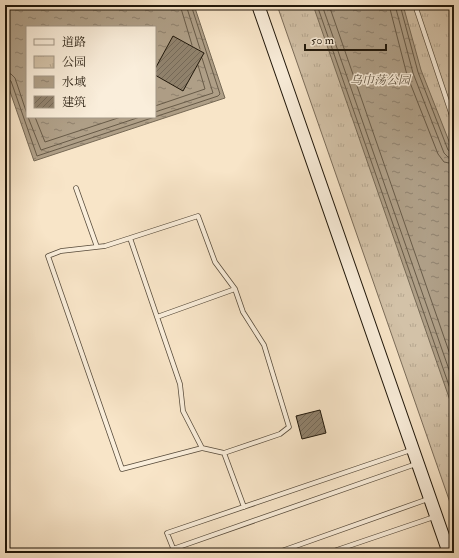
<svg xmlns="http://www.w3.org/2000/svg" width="459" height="558" viewBox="0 0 459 558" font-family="'IM FELL Double Pica','Noto Serif SC',serif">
<defs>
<pattern id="park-tufts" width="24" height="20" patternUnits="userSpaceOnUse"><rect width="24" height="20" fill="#d3c2a8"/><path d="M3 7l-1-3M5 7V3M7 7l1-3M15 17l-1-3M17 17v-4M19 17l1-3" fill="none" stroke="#b5a68f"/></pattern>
<pattern id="water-ripples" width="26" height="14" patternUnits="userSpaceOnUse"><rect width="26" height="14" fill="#af9f87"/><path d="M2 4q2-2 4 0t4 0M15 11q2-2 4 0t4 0" fill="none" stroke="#8e816d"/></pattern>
<pattern id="building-hatch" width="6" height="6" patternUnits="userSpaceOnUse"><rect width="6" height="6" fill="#90826d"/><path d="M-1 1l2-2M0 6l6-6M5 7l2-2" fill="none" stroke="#756958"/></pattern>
</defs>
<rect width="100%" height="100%" fill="#f8e5c8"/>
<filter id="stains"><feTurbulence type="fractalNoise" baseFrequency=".005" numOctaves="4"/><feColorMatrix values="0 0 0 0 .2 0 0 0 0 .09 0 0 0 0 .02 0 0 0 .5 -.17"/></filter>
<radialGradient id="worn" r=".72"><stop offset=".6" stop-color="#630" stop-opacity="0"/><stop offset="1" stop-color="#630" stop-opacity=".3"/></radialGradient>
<path fill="url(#park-tufts)" stroke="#7a6c59" d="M277 5H454V514Z"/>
<path fill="url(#water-ripples)" stroke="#766955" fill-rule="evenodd" d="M5 5H194L225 98 34 161 5 77ZM27 27H155V117H27Z
M313 5H403L421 70 454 154V412Z"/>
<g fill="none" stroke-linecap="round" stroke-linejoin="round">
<path stroke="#685b48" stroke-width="1" d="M180 5 192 45
M186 5 200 49
M317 5 454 400
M322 5 454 384
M329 5 454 366
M389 5 407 75 438 154 444 162 454 164
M395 5 413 73 444 153 448 157 454 158
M400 5 418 72 448 150 454 153
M5 73 11 74 15 78 27 114
M5 78 11 81 37 156 218 96 220 94 191 5
M155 106 205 89 198 65
M155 112 213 93 202 58
M28 117 41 150 140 117
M35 117 45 142 121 117"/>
</g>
<path fill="url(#building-hatch)" stroke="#20170a" d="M173 36 204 53 183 91 155 75V69Z
M320 410 326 433 302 439 296 416Z"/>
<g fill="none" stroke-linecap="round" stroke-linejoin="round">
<defs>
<path id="service" d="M415 5 453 119
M76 188 97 247
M130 238 198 216 215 262 235 289 243 312 264 345 289 427 280 434 224 453
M157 317 235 289
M202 448 122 469 48 256 61 251 105 246 130 238 180 384 183 411 202 448 224 453 244 507
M173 549 416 464
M175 553 167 533 411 450
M276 553 428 499
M328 553 434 517"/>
<path id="secondary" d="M258 5 449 553"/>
</defs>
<use href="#service" stroke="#564a3a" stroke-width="5.5"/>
<use href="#secondary" stroke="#20170a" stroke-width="14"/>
<use href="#service" stroke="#faeedb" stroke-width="4"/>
<use href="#secondary" stroke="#faeedb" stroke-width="12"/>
</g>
<g text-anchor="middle" stroke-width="3" stroke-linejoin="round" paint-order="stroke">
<g font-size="12" font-style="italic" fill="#5f5341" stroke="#faeedb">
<text x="380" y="84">乌巾荡公园</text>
</g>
</g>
<rect width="459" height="558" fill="none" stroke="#f8e5c8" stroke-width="20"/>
<rect x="6" y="6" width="447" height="546" fill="none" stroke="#20170a" stroke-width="2"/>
<rect x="10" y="10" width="439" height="538" fill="none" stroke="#20170a"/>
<rect x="26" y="26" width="130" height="92" fill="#faeedb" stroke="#a39887"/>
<rect x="34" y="39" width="20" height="6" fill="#faeedb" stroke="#a39887"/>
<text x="62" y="46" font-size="12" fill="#20170a">道路</text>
<rect x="34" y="56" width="20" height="12" fill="url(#park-tufts)" stroke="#a39887"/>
<text x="62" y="66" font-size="12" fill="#20170a">公园</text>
<rect x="34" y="76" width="20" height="12" fill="url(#water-ripples)" stroke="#a39887"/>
<text x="62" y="86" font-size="12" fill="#20170a">水域</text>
<rect x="34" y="96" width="20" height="12" fill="url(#building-hatch)" stroke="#a39887"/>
<text x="62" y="106" font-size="12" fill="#20170a">建筑</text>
<path d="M305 44v6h81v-6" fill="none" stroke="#20170a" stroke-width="2"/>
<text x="311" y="44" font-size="12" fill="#20170a" stroke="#faeedb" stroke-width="3" paint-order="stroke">50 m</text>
<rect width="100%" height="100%" filter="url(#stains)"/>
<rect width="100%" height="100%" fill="url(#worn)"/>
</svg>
